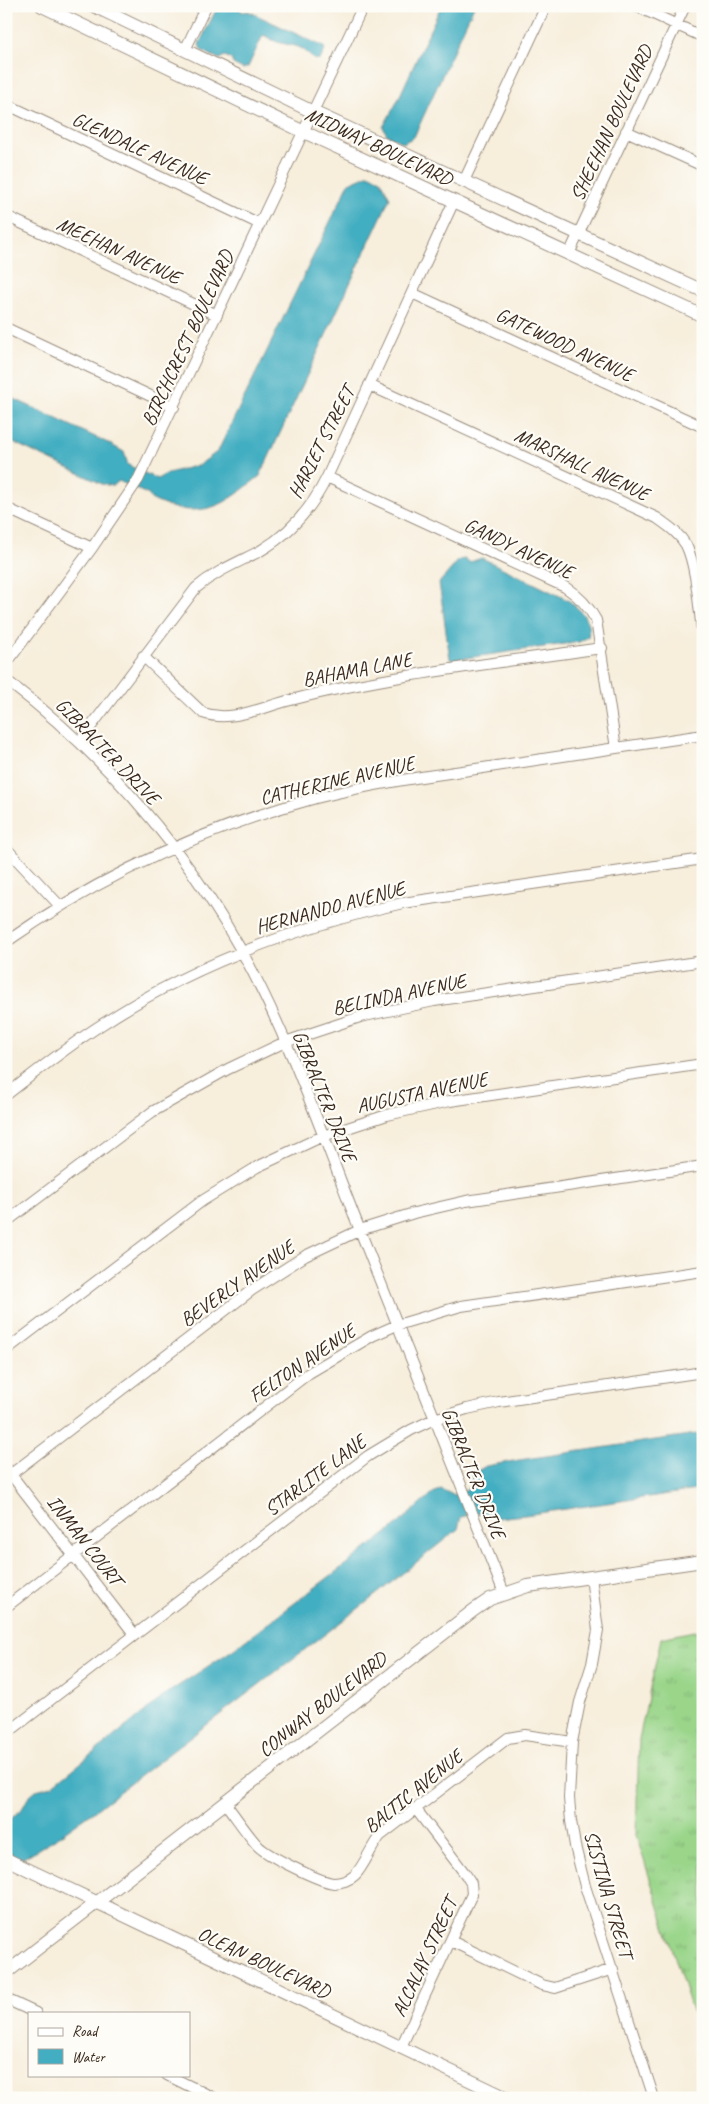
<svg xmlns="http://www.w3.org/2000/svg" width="709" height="2104" viewBox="0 0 709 2104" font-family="Caveat,sans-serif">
<defs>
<pattern id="grass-tufts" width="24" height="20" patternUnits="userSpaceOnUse" patternTransform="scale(1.25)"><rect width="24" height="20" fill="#9ad58a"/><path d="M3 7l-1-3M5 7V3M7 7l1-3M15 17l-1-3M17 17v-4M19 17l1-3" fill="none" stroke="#86b777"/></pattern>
</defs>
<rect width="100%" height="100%" fill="#fdfcf7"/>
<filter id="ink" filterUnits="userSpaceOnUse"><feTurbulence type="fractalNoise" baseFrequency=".02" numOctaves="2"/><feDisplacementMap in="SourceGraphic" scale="10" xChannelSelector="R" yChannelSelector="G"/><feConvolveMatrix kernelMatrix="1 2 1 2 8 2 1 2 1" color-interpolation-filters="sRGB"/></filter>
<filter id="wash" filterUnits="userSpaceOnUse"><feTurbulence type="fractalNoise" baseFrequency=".0096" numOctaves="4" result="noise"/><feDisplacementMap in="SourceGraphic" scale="20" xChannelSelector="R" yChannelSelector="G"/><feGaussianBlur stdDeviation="1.12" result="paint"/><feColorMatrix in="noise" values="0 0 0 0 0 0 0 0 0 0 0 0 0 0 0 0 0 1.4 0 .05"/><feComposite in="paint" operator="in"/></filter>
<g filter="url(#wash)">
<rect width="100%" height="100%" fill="#f7eedc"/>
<path fill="url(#grass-tufts)" stroke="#6a8054" d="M703 1629V2045L636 1835 639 1739 661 1638Z"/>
<path fill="#43aec1" stroke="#3f6c70" d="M218 6H239L241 11 244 12 248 11 324 47 325 50 320 60C312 61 310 55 304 50 297 45 289 45 281 43 275 42 268 37 263 35L248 67 243 69 233 64 231 59 225 56 219 59 201 50 199 44Z
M441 6H474L414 137 403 143 387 135 383 127 397 102Z
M369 174 381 180 390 198 260 476C248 485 231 500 218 505 196 514 171 510 151 499L149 495 119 481 113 486 102 484 6 439V395L108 443 124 452 128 465 157 479 168 473 199 465 218 451 349 183Z
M482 558 568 600C580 609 592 621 588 637L579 642 452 660 450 659 439 583 459 560 464 559 470 562Z
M703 1433V1489L525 1515 497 1518 483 1512 461 1517 458 1529 367 1602 98 1808 56 1838 6 1869V1823L22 1809 29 1796 36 1790 52 1786 169 1692 234 1649 391 1530 433 1493 441 1489 453 1495 472 1487V1474L486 1466 519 1460Z"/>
</g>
<g filter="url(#ink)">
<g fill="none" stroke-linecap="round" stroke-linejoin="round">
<defs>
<path id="minor" d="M636 6 703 37
M185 50 206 6
M6 104 260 224
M626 131 703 166
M464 181 546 6
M6 216 217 315
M569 254 685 6
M412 293 703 427
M6 328 174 407
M369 385 657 518C668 526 679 533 686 545 697 567 699 612 703 638
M327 477 565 587C579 596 588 605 596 620L616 748
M6 508 92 548
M143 656 203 713C232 723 262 707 291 700 392 674 498 663 602 648
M6 664 92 548 138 480 363 6
M6 680C102 753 182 845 241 950 290 1038 324 1140 361 1233 408 1353 456 1473 504 1593
M80 741 196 588C216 571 237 563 260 551 289 534 312 508 327 477L454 201
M6 848 60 906
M6 942C100 876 205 828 316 798 370 784 427 776 483 768 556 757 629 746 703 735
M6 1095C37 1071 68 1046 101 1025 193 964 296 927 403 903L703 859
M6 1222 152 1112 228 1069 285 1042 360 1017 434 1001 703 961
M6 1350 202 1201 257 1167 323 1136 387 1115 450 1101 703 1064
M6 1468 135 1635
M6 1478 252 1290 305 1256 360 1230 414 1213 466 1201 703 1166
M591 1577 598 1630 592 1664 580 1702 572 1742 569 1798 571 1821 575 1846 585 1886 654 2098
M6 1607 309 1373 372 1336 397 1325 461 1306 703 1271
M6 1734 368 1456 411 1430 434 1419 467 1409 499 1402 703 1372
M225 1803C236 1817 246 1833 258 1846 268 1856 320 1882 334 1883 341 1883 350 1880 355 1875 364 1866 371 1847 380 1836L508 1738 525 1735 572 1742
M451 1941 542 1985 555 1988 613 1969
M6 1999 36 2013
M401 2047 472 1894 471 1883 466 1875 415 1808
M167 2075 214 2098"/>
<path id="tertiary" d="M42 6 304 132 703 316
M94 6 313 112 703 291
M6 1859 507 2098
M6 1973 474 1610 490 1599 528 1586 703 1561"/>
</defs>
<use href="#minor" stroke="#998c7d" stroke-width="12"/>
<use href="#tertiary" stroke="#998c7d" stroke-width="14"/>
<use href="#minor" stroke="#fff" stroke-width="10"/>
<use href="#tertiary" stroke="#fff" stroke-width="12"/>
</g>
</g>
<g text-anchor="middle" stroke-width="4.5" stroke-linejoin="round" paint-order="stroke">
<g font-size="20" fill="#3b2a1e" stroke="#fdfcf7">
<text transform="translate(611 123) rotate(-65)" y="7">SHEEHAN BOULEVARD</text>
<text transform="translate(379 146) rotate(25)" y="7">MIDWAY BOULEVARD</text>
<text transform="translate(140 148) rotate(25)" y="7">GLENDALE AVENUE</text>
<text transform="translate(119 250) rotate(25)" y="7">MEEHAN AVENUE</text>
<text transform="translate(187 338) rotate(-65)" y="7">BIRCHCREST BOULEVARD</text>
<text transform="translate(565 344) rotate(25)" y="7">GATEWOOD AVENUE</text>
<text transform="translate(321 442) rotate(-63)" y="7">HARIET STREET</text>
<text transform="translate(582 464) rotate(25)" y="7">MARSHALL AVENUE</text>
<text transform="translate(519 548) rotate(25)" y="7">GANDY AVENUE</text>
<text transform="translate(357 669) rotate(-11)" y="7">BAHAMA LANE</text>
<text transform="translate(108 751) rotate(46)" y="7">GIBRALTER DRIVE</text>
<text transform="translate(337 780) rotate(-13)" y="7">CATHERINE AVENUE</text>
<text transform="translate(330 907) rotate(-15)" y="7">HERNANDO AVENUE</text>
<text transform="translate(399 994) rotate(-12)" y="7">BELINDA AVENUE</text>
<text transform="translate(422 1092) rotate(-12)" y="7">AUGUSTA AVENUE</text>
<text transform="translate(325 1096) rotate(68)" y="7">GIBRALTER DRIVE</text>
<text transform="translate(237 1283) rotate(-35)" y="7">BEVERLY AVENUE</text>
<text transform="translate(302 1363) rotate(-34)" y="7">FELTON AVENUE</text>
<text transform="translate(474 1473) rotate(68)" y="7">GIBRALTER DRIVE</text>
<text transform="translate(315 1475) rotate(-37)" y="7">STARLITE LANE</text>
<text transform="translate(85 1540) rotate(52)" y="7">INMAN COURT</text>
<text transform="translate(322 1704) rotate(-38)" y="7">CONWAY BOULEVARD</text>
<text transform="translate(413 1791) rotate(-39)" y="7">BALTIC AVENUE</text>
<text transform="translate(609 1894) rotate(74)" y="7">SISTINA STREET</text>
<text transform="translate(424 1957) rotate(-65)" y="7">ALCALAY STREET</text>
<text transform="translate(264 1962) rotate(25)" y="7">OLEAN BOULEVARD</text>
</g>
</g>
<rect width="709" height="2104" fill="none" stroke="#fdfcf7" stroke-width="25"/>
<rect x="28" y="2012" width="162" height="65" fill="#fdfcf7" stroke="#afa8a0"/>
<rect x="38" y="2028" width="25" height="8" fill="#ffffff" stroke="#afa8a0"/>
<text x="72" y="2036" font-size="15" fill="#3b2a1e">Road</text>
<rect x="38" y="2049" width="25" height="15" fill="#43aec1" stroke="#afa8a0"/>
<text x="72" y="2062" font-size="15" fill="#3b2a1e">Water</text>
</svg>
